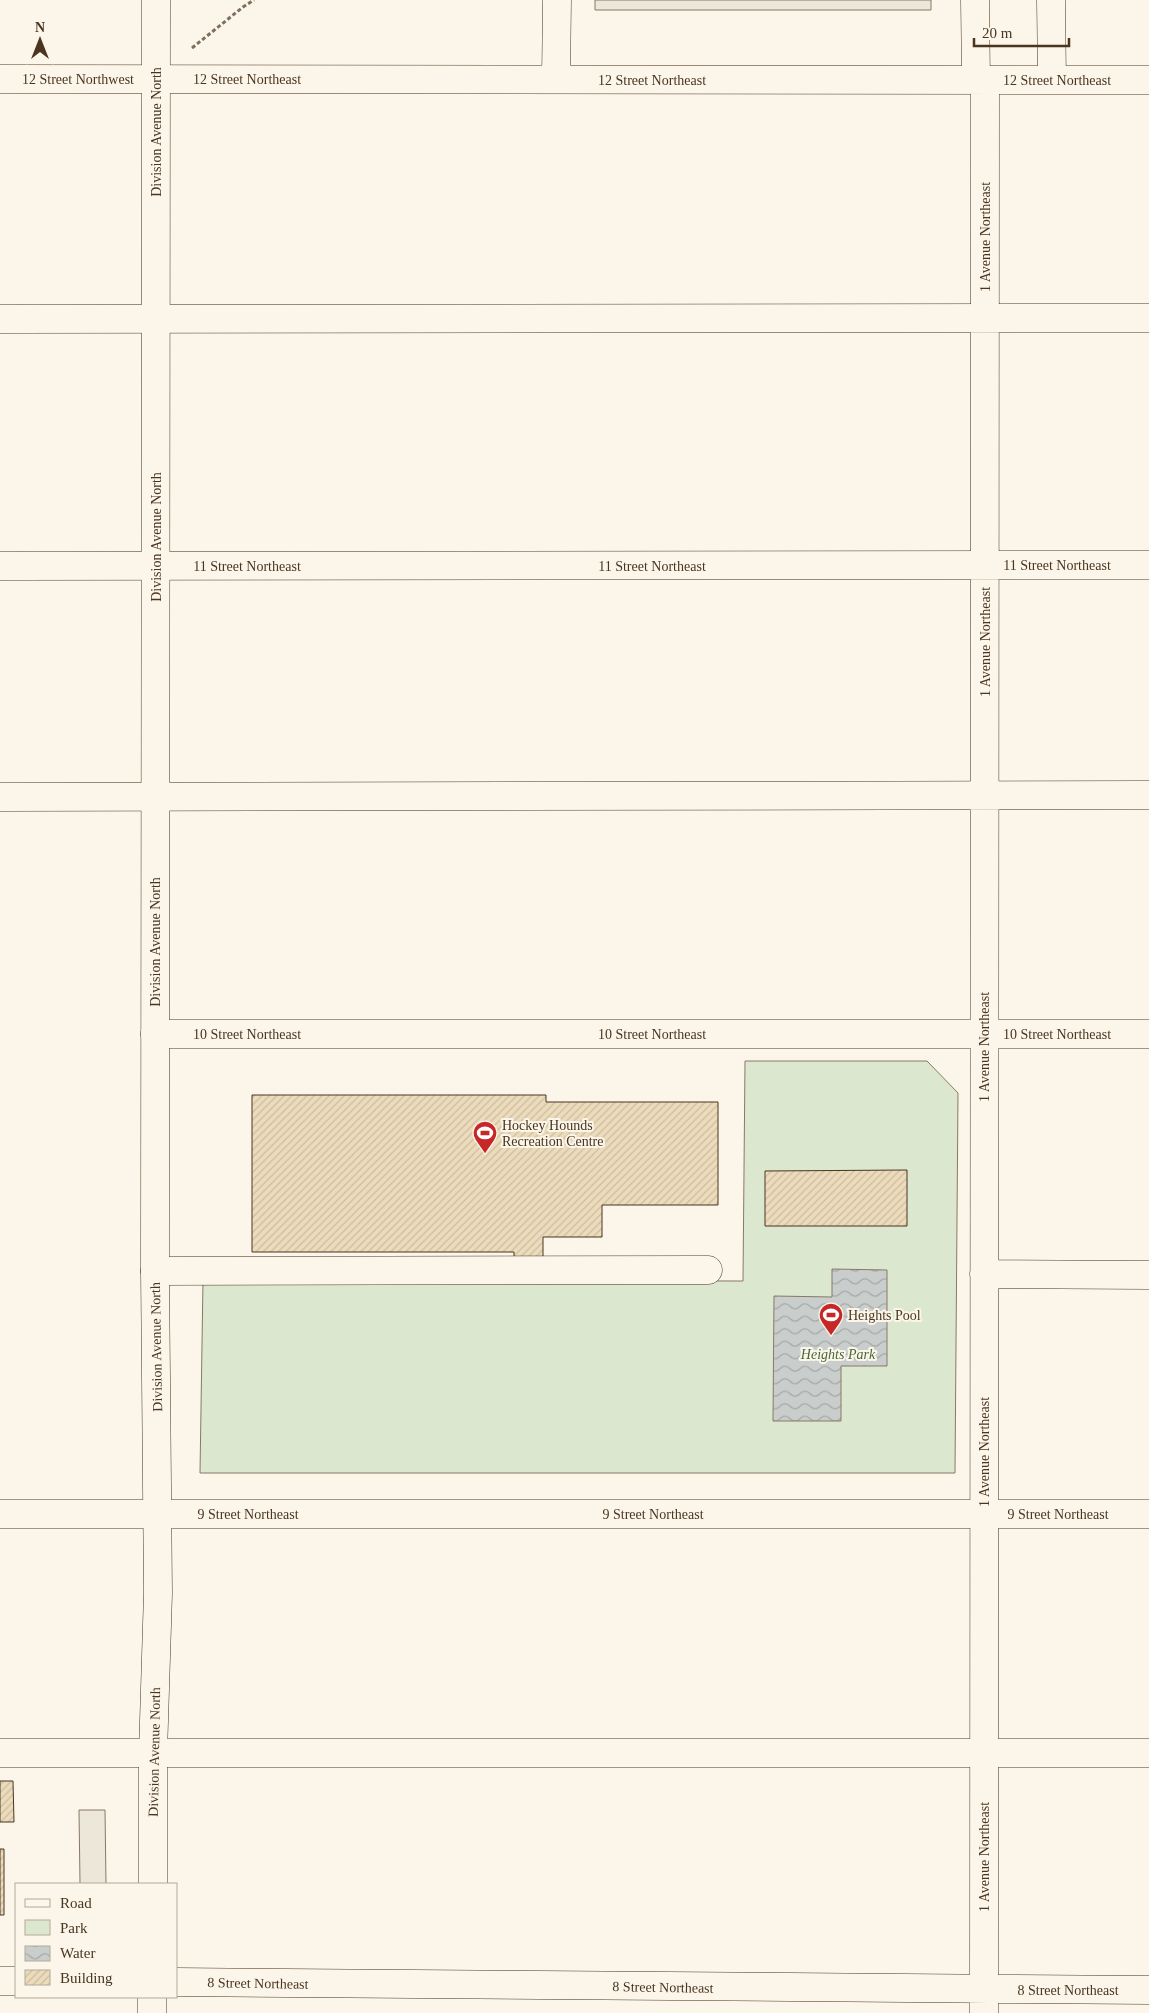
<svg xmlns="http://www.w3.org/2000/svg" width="1149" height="2013" viewBox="0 0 1149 2013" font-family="Georgia,serif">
<defs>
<pattern id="water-waves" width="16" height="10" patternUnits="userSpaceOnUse" patternTransform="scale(1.25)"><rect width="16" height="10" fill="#c9cecd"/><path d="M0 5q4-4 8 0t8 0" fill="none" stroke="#a5a8a6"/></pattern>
<pattern id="building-hatch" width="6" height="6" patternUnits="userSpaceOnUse" patternTransform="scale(1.25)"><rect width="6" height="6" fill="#ecdcbc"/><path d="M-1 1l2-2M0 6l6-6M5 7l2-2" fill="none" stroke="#ccbda1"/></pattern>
</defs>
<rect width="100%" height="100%" fill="#fbf6e9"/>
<path fill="#dce7d0" stroke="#887966" d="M745 1061H927L958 1093 955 1473H200L203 1280 743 1281Z"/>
<path fill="#ede7d9" stroke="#887966" d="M595 0H931V10H595Z
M79 1810H105L106 1884H80Z"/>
<path fill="url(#water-waves)" stroke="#887966" d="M832 1269 887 1270V1366H841V1421H773L774 1296 832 1297Z"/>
<path fill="url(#building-hatch)" stroke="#4a3520" d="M252 1095H546V1102H718V1205H602V1237H543V1267H514V1252H252Z
M907 1170V1226H765V1171Z
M0 1781H13L14 1822H0Z
M0 1849H4V1915H0Z"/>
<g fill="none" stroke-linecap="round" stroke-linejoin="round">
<defs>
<path id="minor" d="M975 0 976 80
M1051 0 1052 80
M0 79 1149 80
M556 79 557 0
M0 319 1149 318
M0 566 1149 565
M0 797 1149 795
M155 1034H1149
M155 1271 708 1270
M984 1274 1149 1275
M0 1514H1149
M0 1753H1149
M0 1981H16
M176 1982 1149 1990
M984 2013 985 80"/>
<path id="major" d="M153 1884V1753L158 1593 155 1271 156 0
M152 1997V2013"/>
</defs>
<use href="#minor" stroke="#4a3520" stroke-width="29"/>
<use href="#major" stroke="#4a3520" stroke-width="29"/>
<path stroke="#7f6f5c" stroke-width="3" stroke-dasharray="4 2.5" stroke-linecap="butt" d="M192 48 243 7 254 0"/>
<use href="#minor" stroke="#fbf6e9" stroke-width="28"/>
<use href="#major" stroke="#fbf6e9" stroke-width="28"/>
</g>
<defs>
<symbol id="stadium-pin" viewBox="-11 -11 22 30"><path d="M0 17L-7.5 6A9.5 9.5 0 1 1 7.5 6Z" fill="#c62828" stroke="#fbf6e9"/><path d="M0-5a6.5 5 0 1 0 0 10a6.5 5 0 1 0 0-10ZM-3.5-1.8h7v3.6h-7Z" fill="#fff"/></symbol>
</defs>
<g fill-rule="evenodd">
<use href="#stadium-pin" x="471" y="1119" width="28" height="38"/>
<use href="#stadium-pin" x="817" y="1301" width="28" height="38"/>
</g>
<g text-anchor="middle" stroke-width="4" stroke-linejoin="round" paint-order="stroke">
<g font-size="14" fill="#4a3520" stroke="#fbf6e9">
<text x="78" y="84">12 Street Northwest</text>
<text x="247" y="84">12 Street Northeast</text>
<text x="652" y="85">12 Street Northeast</text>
<text x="1057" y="85">12 Street Northeast</text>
<text transform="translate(156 132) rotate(-90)" y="5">Division Avenue North</text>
<text transform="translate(985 237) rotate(-90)" y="5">1 Avenue Northeast</text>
<text transform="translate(156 537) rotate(-90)" y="5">Division Avenue North</text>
<text x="1057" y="570">11 Street Northeast</text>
<text x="247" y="571">11 Street Northeast</text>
<text x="652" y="571">11 Street Northeast</text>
<text transform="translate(985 642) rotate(-90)" y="5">1 Avenue Northeast</text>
<text transform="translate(155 942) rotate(-90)" y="5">Division Avenue North</text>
<text x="247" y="1039">10 Street Northeast</text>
<text x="652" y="1039">10 Street Northeast</text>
<text x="1057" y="1039">10 Street Northeast</text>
<text transform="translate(984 1047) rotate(-90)" y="5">1 Avenue Northeast</text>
<text transform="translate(156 1347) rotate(-91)" y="5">Division Avenue North</text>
<text transform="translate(984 1452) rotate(-90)" y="5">1 Avenue Northeast</text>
<text x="248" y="1519">9 Street Northeast</text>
<text x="653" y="1519">9 Street Northeast</text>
<text x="1058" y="1519">9 Street Northeast</text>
<text transform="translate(154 1752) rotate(-89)" y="5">Division Avenue North</text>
<text transform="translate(984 1857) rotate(-90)" y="5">1 Avenue Northeast</text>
<text transform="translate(258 1983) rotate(1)" y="5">8 Street Northeast</text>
<text transform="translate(663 1987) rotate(1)" y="5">8 Street Northeast</text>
<text x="1068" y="1995">8 Street Northeast</text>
</g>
<g font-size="14" fill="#4a3520" stroke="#fbf6e9" text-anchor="start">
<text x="502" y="1130">Hockey Hounds<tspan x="502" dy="16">Recreation Centre</tspan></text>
<text x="848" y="1320">Heights Pool</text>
</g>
<g font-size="14" font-style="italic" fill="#436837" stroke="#fbf6e9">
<text x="838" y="1359">Heights Park</text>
</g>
</g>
<rect x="15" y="1883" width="162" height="115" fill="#fbf6e9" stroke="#b4a999"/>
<rect x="25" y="1899" width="25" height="8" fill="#fbf6e9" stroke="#b4a999"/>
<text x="60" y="1908" font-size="15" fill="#4a3520">Road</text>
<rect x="25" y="1920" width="25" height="15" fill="#dce7d0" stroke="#b4a999"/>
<text x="60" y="1933" font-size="15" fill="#4a3520">Park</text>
<rect x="25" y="1946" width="25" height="15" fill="url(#water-waves)" stroke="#b4a999"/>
<text x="60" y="1958" font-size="15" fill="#4a3520">Water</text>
<rect x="25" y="1970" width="25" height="15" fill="url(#building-hatch)" stroke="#b4a999"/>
<text x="60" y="1983" font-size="15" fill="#4a3520">Building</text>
<g transform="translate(40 40)" stroke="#fbf6e9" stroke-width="4" paint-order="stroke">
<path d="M0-4L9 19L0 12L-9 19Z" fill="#4a3520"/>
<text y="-8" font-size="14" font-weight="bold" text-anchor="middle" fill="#4a3520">N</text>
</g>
<path d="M974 38v8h95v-8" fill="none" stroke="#4a3520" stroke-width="2.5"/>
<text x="982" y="38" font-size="15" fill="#4a3520" stroke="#fbf6e9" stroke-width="4" paint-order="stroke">20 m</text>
</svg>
